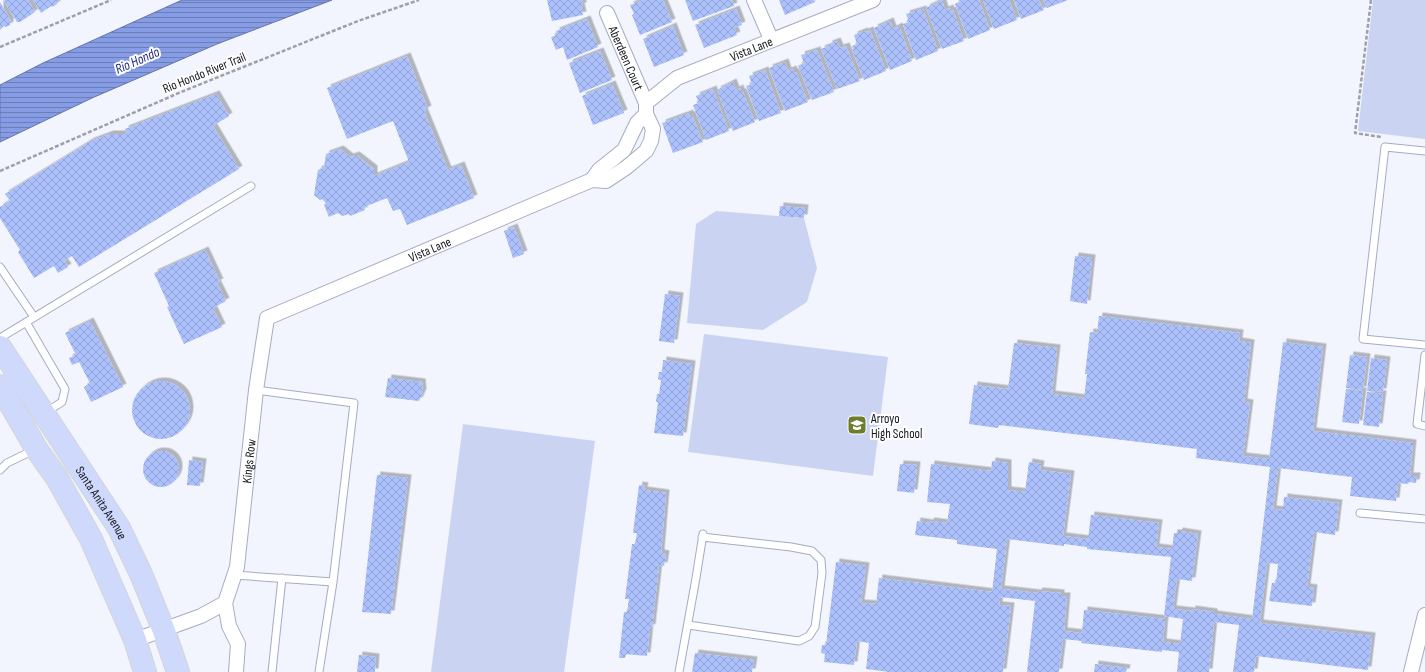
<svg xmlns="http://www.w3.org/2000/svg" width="1425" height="672" viewBox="0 0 1425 672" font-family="'Sofia Sans Condensed',sans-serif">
<defs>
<pattern id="water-rules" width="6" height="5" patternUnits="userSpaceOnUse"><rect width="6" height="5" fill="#869ce4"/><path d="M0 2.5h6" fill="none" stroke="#6c7eb8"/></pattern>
<pattern id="building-cross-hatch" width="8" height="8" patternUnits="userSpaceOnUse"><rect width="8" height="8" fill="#acc0fb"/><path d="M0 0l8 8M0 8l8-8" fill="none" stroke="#93a4d7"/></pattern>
<filter id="shadow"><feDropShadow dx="3.5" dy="-3.5" stdDeviation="0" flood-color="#0004"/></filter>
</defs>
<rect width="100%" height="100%" fill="#f2f5fe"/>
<path fill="#cad4f2" d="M1373 0H1425V139L1358 131Z
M716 211 804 218 817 268 807 302 763 330 687 323 696 224Z
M704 334 888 357 873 476 688 452Z
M463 424 595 441 564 672H431Z"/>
<path fill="url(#water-rules)" stroke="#6474a9" d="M182 0H332L217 44 92 98 0 142V85L43 63Z"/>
<path fill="url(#building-cross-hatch)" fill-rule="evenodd" filter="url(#shadow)" d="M5 0H28L35 12 20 22H17L4 1Z
M33 0H57L58 2 57 4 52 7 51 6 41 13Z
M547 0H582L583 6H581L583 15 552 21Z
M644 0H663L672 22 640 35 632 15 634 14 630 5Z
M685 0H732L734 6 693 21Z
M779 0H814L815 2 785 15Z
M942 0 945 10 950 8 951 11 953 10 964 41 942 49 926 8Z
M961 0H979L990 30 968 39 955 4 961 1Z
M983 0H1009L1017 20 994 29Z
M1014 0H1039L1044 10 1021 19Z
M1043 0H1068L1047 8Z
M0 2 11 21 10 22V25L6 27 4 26 0 30Z
M736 9 742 25 734 28 737 35 704 48 695 25Z
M923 9 938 51 916 60 903 24 909 22 906 14Z
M587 19 598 47 567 60 563 47 556 50 551 37 557 35 556 31Z
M890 21 893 29 899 26 912 61 890 70 874 28Z
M673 26 684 55 654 67 643 39Z
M870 30 886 71 864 80 852 50 853 49 852 46 857 44 854 35 864 31 865 32Z
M837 41 840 48 846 46 860 81 837 89 821 49 829 46V44Z
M817 50 834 92 812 100 798 66 804 63 801 55Z
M600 51 612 80 580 93 569 63Z
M407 56 428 109 424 111 448 170 461 165 474 198 407 225 400 209 393 211 387 198 364 207 365 210 350 216 349 214 342 216 338 213 329 217 324 205 326 203 322 199 320 200 314 195 318 170 324 167 326 154 340 149 350 157 356 155 374 169V176L409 162 393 121 347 139 327 88Z
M785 62 788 71 793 69 794 72H796L808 102 785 111 769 68Z
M765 70 781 113 759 121 746 86 752 84 749 76Z
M733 82 736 90 740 88 741 92H743L755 122 733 131 717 90Z
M612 84 624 113 593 125 582 96Z
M713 89 729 131 706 140 693 105 699 103 696 96Z
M216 94 229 116 213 126 239 169 79 267 72 256 64 261 68 267 58 273 54 266 34 278 18 252 20 250 0 218V207L10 201 5 194 91 141 110 134H127L125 129Z
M690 113V115H692L703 142 673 153 662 123Z
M780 206 805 208 804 218 779 216Z
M514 227 524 254 513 258 504 231Z
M205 250 220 282 217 283 226 301 213 308 222 327 184 344 167 307 169 306 154 273Z
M1075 256 1092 258 1087 304 1070 301Z
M665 294 680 296 674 343 659 341Z
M1099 316 1240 333 1239 341 1251 343 1244 402 1250 403 1243 456 1269 459 1283 342 1323 347 1313 431 1413 443 1410 476H1417L1416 483 1409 482 1408 484 1398 483 1396 501 1350 496 1352 477 1278 468 1273 509 1283 510 1284 497 1339 503 1335 535 1314 532 1307 587 1314 588 1312 606 1269 601 1272 583H1276L1278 564 1267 563 1260 623 1372 636 1368 670 1256 656 1254 672H1233L1239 625 1214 622 1209 672H1177L1179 652 1162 650V652L1081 643 1082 641 1063 639 1059 672H1027L1035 601 1000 597 999 605 1011 606 1003 672H889L866 669 869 643 857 641 854 665 824 662 825 654 821 653 822 645H826L836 562 866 566 861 603 876 604 879 578 992 592 997 549 957 544V540L915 535 917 521 930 523 931 521 947 523 950 504 927 502 931 464 991 471 992 461 1008 463V490L1025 492 1029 462 1041 464 1040 470 1071 474 1063 536 1088 539 1091 515 1159 523 1156 547 1172 549 1174 533H1179V531L1198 534 1192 581 1177 579 1173 609 1192 611V609L1214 612V614L1252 619 1270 467 1196 458 1197 449 999 425 998 428 969 424 974 385 1008 389 1014 343 1057 348 1052 394 1084 398 1087 374H1085L1090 332 1097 333ZM1007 539 1064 546V544L1087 547V549L1171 557 1164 616 1183 619 1180 644 1163 642 1165 619 1084 610 1082 633 1064 631 1067 596H1061V593L1039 591 1038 593 1001 589Z
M90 321 123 387 91 402 84 387 90 383 79 362 72 365 69 358 76 355 65 333Z
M1350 355 1367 357 1363 390 1346 388Z
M1371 358 1387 360 1383 392 1367 391Z
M663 360 692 364 683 436 654 433 658 402H656L657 394H659L661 380 658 379 659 372H662Z
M388 378 422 382 423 392 419 401 385 397Z
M132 410a29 29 0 1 1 58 0a29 29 0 1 1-58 0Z
M1346 389 1363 391 1359 424 1342 422Z
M1367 392 1383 394 1379 427 1363 425Z
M143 469a18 18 0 1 1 36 0a18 18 0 1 1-36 0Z
M189 460 203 462 200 486 187 485Z
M900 464 917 465 914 493 897 491Z
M377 475 408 478 391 614 362 612Z
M639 485 645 486 644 490 666 493 661 553 666 554 664 566 659 565 652 628 650 627 647 656 626 654 625 658H619L624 612H627L629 599H625L632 544H635L637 533H633Z
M695 653 754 660 752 672H692Z
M359 655 376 657 375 672H357Z
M1095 664 1127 668 1126 672H1094Z"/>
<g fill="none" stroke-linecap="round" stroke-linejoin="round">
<defs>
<path id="lane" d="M1425 151 1385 147 1363 339 1425 345
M0 267 34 317
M26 322 65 389 62 402 46 412
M0 338 251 186
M1425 355 1417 424 1425 426
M0 470 7 463 34 450
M1360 513 1425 519
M234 575 333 582 354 403 256 390
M688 625 799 641 809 636 815 627 822 573 821 560 812 551 791 547 702 537
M272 672 282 578
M319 672 333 582
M679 672 696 578 703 534"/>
<g id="street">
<path d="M754 0 771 39"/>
<path id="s1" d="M607 13 646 103"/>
<path d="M592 180 599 170 624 150 637 123 646 114"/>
<path d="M225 603 229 626 238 644 236 672"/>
<path id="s2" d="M135 640 201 616 225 603 237 567 256 390 267 318 592 180 606 181 627 167 646 151 651 141 653 129 646 114V103L677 78 873 0"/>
<path d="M1411 672 1425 615"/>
</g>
<g id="primary">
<path id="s3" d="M0 347 119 528 141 574 164 631 178 672"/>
<path d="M0 386 37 450 57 478 91 539 135 640 145 672"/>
</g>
</defs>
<use href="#lane" stroke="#a4acc0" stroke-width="9"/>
<use href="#street" stroke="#a4acc0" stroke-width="16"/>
<use href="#primary" stroke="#d5d5d6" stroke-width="24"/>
<path stroke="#9da0a8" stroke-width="2.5" stroke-dasharray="4 2" stroke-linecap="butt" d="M1371 0 1355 133 1381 137
M0 47 111 0
M0 171 181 92 358 21 419 0"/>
<use href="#lane" stroke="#fff" stroke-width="7"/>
<use href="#street" stroke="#fff" stroke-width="14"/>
<use href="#primary" stroke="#ced9fb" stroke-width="22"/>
</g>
<defs>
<symbol id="school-square" viewBox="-11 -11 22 22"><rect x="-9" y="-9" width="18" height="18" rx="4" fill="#6c7d2c" stroke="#fff"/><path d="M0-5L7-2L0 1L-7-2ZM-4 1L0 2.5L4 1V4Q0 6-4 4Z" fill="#fff"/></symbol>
</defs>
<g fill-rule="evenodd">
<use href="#school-square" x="846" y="414" width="22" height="22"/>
</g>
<g text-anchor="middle" stroke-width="4" stroke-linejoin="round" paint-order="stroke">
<g font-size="13" fill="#14161e" stroke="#fff">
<text dy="5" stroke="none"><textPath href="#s2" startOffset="974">Vista Lane</textPath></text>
<text dy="5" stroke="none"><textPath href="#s1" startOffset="49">Aberdeen Court</textPath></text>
<text transform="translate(204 72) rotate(-22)" y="5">Rio Hondo River Trail</text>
<text dy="5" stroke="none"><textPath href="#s2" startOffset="563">Vista Lane</textPath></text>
<text dy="5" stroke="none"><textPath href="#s2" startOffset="242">Kings Row</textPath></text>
<text dy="5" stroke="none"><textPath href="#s3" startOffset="186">Santa Anita Avenue</textPath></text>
</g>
<g font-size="13" fill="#14161e" stroke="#fff" text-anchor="start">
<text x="871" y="423">Arroyo<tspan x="871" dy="15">High School</tspan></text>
</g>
<g font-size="14" font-style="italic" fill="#202d7f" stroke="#fff">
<text transform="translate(137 60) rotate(-24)" y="5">Rio Hondo</text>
</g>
</g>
</svg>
